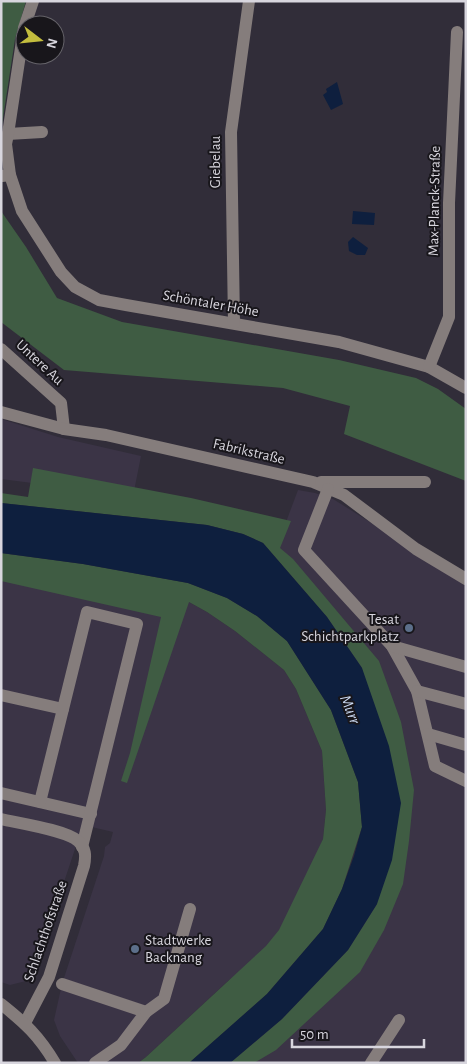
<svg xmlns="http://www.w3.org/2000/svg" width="467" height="1064" font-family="'Alegreya Sans',sans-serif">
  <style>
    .built { fill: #3b3446 }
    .green { fill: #3f5c43 }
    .water { fill: #0e1f3e }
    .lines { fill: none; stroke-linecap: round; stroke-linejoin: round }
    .minor { stroke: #857d7c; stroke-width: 12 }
    .service-dot { fill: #5c6f8a; stroke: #18161b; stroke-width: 2 }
    .labels { text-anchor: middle; stroke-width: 4; stroke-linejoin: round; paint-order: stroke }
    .street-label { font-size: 15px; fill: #d8d6de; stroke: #18161b }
    .poi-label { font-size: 15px; fill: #d8d6de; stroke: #18161b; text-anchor: end }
    .water-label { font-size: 16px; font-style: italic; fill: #cddbf4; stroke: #18161b }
  </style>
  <rect width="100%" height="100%" fill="#312d39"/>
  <g class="built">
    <path d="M1 419 58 437 141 456 133 496 1 479Z"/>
    <path d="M298 490 315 493 333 499 466 582V1063H230L392 860 327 617 274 554Z"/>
    <path d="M1 574 189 602 207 612 235 631 284 670 296 689 322 751 326 810 323 839 271 972 249 964 228 981 146 1057 138 1063H78L60 1036 54 1020 62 984 104 856 105 847 110 843 113 832 83 825 35 969 26 981 10 985 1 982Z"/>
  </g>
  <g class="green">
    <path d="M1 1H26L15 39 1 131Z"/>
    <path d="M1 211 26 247 57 298 122 322 339 360 416 378 438 389 466 409V481L344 434 350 406 283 388 64 370 1 322Z"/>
    <path d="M33 468 191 498 291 521 280 548 293 559 379 661 401 722 414 790 409 841 403 884 384 930 360 972 276 1050 254 1063H230L282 1019 348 950 377 904 362 668 327 617 263 543 243 534 207 525 1 503V493L28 497Z"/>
    <path d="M1 553 83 564 188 583 227 598 257 616 287 641 331 710 358 782 362 827 342 889 323 929 267 994 189 1063H138L146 1057 266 946 279 930 323 839 326 810 322 751 296 689 284 670 235 631 207 612 189 602 127 783 121 781 130 753 161 617 1 581Z"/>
  </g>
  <g class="water">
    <path d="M337 82 343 104 331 110 323 95 327 92 326 89Z"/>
    <path d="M353 211 375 213 374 225 352 224Z"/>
    <path d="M353 237 368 248 365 255H357L349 251 348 242Z"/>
    <path d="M1 503 207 525 243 534 263 543 327 617 362 668 389 746 401 803 392 860 377 904 348 950 282 1019 230 1063H189L267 994 323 929 342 889 354 856 362 827 358 782 331 710 287 641 257 616 227 598 188 583 83 564 1 553Z"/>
  </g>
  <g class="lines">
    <g class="minor">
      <path d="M8 134 42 132"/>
      <path d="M10 175 22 211 61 272 75 287 99 300 126 305 339 342 429 367 466 388"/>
      <path d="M2 176 10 175 6 144 8 134 24 28 33 1"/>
      <path d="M234 323 231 132 249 1"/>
      <path d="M1 349 61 403 64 429"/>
      <path d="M429 367 449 317V203L457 32"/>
      <path d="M1 412 64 429 106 435 313 482 344 495 416 549 466 579"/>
      <path d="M321 482H425"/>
      <path d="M328 489 304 550 392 646 417 691 435 766 466 781"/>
      <path d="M392 646 466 667"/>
      <path d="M417 691 466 704"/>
      <path d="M1 695 63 709"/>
      <path d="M428 734 466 745"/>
      <path d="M1 793 91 814"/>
      <path d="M40 802 87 612 137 624 82 847"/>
      <path d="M1 819C18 823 66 830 78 841 86 848 86 856 84 866L49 977 25 1023"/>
      <path d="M62 984 146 1012 121 1045 95 1063"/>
      <path d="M1 1004C25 1023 39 1036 55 1063"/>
      <path d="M146 1012 164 999 190 909"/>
      <path d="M371 1063 399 1020"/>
    </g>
  </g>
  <g class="service-dot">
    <circle cx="409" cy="628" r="5"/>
    <circle cx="135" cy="949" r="5"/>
  </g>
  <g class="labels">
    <g class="street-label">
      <text transform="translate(215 162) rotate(-90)" y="5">Giebelau</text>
      <text transform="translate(434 201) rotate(-89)" y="5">Max-Planck-Straße</text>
      <text transform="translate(211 303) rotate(10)" y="5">Schöntaler Höhe</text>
      <text transform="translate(40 362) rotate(43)" y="5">Untere Au</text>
      <text transform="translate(249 451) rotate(13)" y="5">Fabrikstraße</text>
      <text transform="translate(45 931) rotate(-71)" y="5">Schlachthofstraße</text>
    </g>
    <g class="poi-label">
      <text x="399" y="624">Tesat<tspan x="399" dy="17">Schichtparkplatz</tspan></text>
      <text x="145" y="945" text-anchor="start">Stadtwerke<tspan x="145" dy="17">Backnang</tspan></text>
    </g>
    <g class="water-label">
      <text transform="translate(351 709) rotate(67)" y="6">Murr</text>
    </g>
  </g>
  <rect width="467" height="1064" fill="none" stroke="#d8d6de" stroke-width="5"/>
  <g transform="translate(40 40) rotate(106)"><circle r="24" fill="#18161b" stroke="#656369"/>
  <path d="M0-4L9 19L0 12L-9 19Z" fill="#c3bd3e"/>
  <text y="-8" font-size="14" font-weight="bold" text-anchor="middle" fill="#d8d6de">N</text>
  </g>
  <path d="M292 1039v8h132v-8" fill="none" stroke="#d8d6de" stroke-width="2.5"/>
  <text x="300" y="1039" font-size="15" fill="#d8d6de" stroke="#18161b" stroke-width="4" paint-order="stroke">50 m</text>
</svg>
